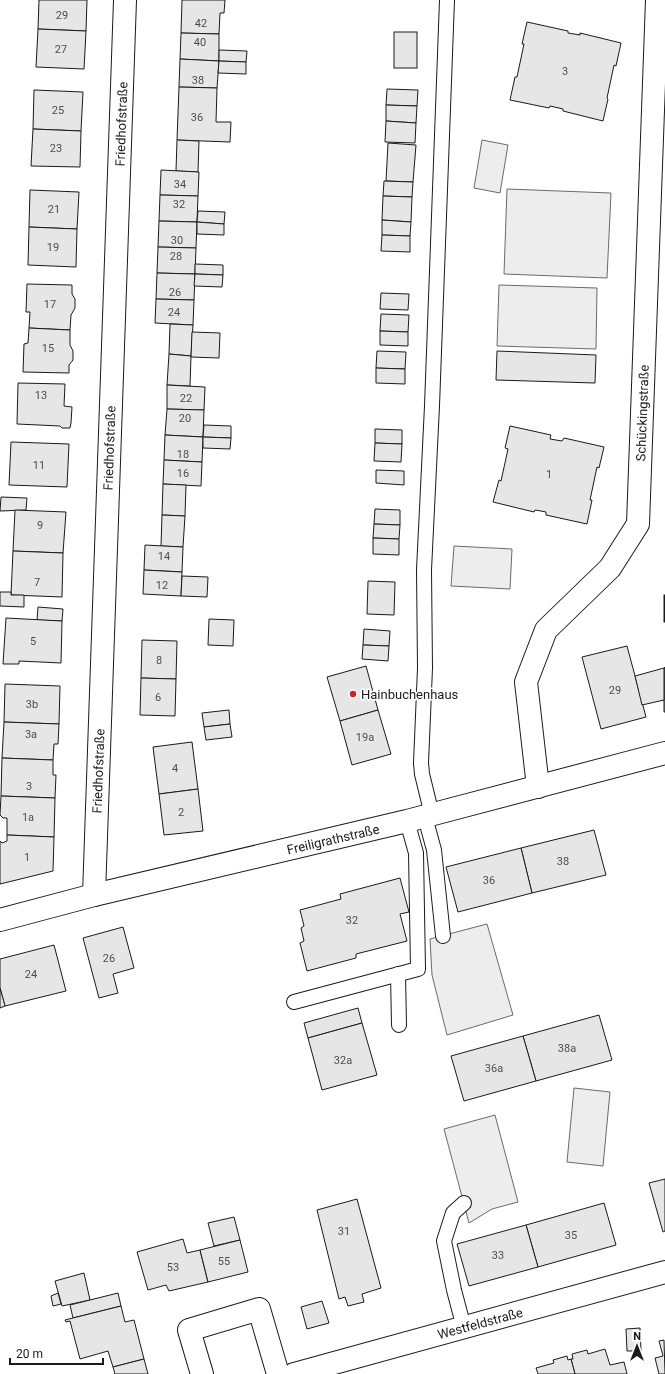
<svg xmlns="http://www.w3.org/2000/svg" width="665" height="1374" font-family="Roboto,sans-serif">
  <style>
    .built { fill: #ededed; stroke: #6a6a6a }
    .building { fill: #e6e6e6; stroke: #1a1a1a }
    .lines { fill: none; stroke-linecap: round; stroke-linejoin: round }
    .lane-casing { stroke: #1a1a1a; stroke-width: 16 }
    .street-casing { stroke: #1a1a1a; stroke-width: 24 }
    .lane { stroke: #fff; stroke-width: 14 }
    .street { stroke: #fff; stroke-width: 22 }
    .poi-dot { fill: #c62828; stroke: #fff; stroke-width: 1.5 }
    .labels { text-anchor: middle; stroke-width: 3; stroke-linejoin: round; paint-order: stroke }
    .number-label { font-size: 11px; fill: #4d4d4d }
    .street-label { font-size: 13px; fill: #1a1a1a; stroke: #fff }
    .poi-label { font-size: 13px; fill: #1a1a1a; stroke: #fff; text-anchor: start }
  </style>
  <rect width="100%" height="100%" fill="#fff"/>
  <g class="built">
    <path d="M482 140 508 145 500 193 474 188Z"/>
    <path d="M507 189 611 193 607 278 504 274Z"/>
    <path d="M499 285 597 288 596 349 497 346Z"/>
    <path d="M454 546 512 549 510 589 451 586Z"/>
    <path d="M487 924 513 1015 447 1035 432 975 430 939Z"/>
    <path d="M574 1088 610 1092 603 1166 567 1162Z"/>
    <path d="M495 1115 518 1202 492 1209 469 1223 444 1129Z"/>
  </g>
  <g class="building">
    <path d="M39 0H87L86 31 38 29Z"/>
    <path d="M182 0H225L224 13H220L219 34 181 33Z"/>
    <path d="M527 22 568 31V33L580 35V33L621 43 616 66 614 65 607 98 608 99 603 121 563 111V109L550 106 549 108 510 100 515 77H517L524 44H522Z"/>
    <path d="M38 29 86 31 84 69 36 67Z"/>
    <rect x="394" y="32" width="23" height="36"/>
    <path d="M181 33 219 34V61L180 59Z"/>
    <path d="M219 50 247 51 246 62 219 61Z"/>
    <path d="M180 59 219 61 217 88 179 87Z"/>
    <path d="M219 61 246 62V74L218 73Z"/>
    <path d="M179 87 217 88 216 122H231L230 142 177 140Z"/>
    <path d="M387 89 418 90 417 106 386 105Z"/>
    <path d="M34 90 83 92 81 131 33 129Z"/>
    <path d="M386 105 417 106 416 123 386 121Z"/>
    <path d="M386 121 416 123 415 143 385 142Z"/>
    <path d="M33 129 81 131 80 167 31 166Z"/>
    <path d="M177 140 199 141 198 172 176 171Z"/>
    <path d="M388 143 416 145 413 182 386 181Z"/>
    <path d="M161 170 199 172 198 196 160 195Z"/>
    <path d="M384 181 413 182 412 197 383 196Z"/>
    <path d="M30 190 79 192 77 229 29 227Z"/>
    <path d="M160 195 198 196 197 222 159 221Z"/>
    <path d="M383 196 412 197 411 222 382 220Z"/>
    <path d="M198 211 225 212 224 224 197 222Z"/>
    <path d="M382 220 411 222 410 236 382 235Z"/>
    <path d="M159 221 197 222 196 248 158 247Z"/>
    <path d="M197 222 224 224V235L197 234Z"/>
    <path d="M29 227 77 229 76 267 28 265Z"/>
    <path d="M382 235 410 236V252L381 251Z"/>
    <path d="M158 247 196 248 195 274 157 273Z"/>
    <path d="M195 264 223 265V275L195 274Z"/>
    <path d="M157 273 195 274 194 300 156 299Z"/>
    <path d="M195 274 223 275 222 287 194 286Z"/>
    <path d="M27 284 72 285V294L75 299V308L71 315 70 330 29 328 30 312H26Z"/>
    <path d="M381 293 409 294 408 310 380 309Z"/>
    <path d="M156 299 194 300 193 325 155 323Z"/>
    <path d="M381 314 409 315 408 332 380 331Z"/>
    <path d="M170 324 193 325 191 356 169 354Z"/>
    <path d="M29 328 70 330V345L73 351V360L69 365V373L23 372 24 344 28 343Z"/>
    <path d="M380 331 408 332V346L380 345Z"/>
    <path d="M192 332 220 333 219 358 191 357Z"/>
    <path d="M377 351 406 352 405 369 376 368Z"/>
    <path d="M497 351 596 355 595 383 496 380Z"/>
    <path d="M169 354 191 356 190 386 167 385Z"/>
    <path d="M376 368 405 369V384L376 383Z"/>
    <path d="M18 383 65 384 64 406 72 407 71 423 70 428H62L60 426 17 424Z"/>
    <path d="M167 385 205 387 204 410 167 409Z"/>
    <path d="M167 409 204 410 203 437 165 435Z"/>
    <path d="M204 425 231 426V438L203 437Z"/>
    <path d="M510 426 551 435 550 439 562 441 564 438 604 447 599 468 597 467 590 500H592L587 524 546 515V512L541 511 535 510 534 512 493 502 499 480 501 481 508 449 505 448Z"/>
    <path d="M375 429 402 430V444L375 443Z"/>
    <path d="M165 435 203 437 202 462 164 460Z"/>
    <path d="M203 437 231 438 230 449 203 448Z"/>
    <path d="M11 442 69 444 67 487 9 485Z"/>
    <path d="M375 443 402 444 401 462 374 461Z"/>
    <path d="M164 460 202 462 201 486 163 484Z"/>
    <path d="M376 470 404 471V485L376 483Z"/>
    <path d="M163 484 186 485 185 516 162 515Z"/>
    <path d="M1 497 27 498 26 510 0 511Z"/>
    <path d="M375 509 400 510V525L374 524Z"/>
    <path d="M15 510 66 512 63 553 13 551Z"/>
    <path d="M162 515 185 516 183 547 161 546Z"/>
    <path d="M374 524 400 525 399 539 373 538Z"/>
    <path d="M373 538 399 539V555L373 554Z"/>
    <path d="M145 545 183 547 182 572 144 570Z"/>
    <path d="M13 551 63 553 62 597 11 595Z"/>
    <path d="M144 570 182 572 181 596 143 594Z"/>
    <path d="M182 576 208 577 207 597 181 596Z"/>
    <path d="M368 581 395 582 394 615 367 614Z"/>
    <path d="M0 592H11V595H24V607L0 606Z"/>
    <rect x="664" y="595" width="1" height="27"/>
    <path d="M38 607 63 609 62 621 37 620Z"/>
    <path d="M6 618 62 621 61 663 19 661V664H3Z"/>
    <path d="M209 619 234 620 233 646 208 645Z"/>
    <path d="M364 629 390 631 389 646 363 645Z"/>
    <path d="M142 640 177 641 176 679 141 678Z"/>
    <path d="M363 645 389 646 388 661 362 659Z"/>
    <path d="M627 646 646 717 601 729 582 657Z"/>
    <path d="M366 666 378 710 340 721 327 677Z"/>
    <path d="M665 667V712H664V668Z"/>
    <path d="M664 668V700L642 705 635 676Z"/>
    <path d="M141 678 176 679 175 716 140 715Z"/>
    <path d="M5 684 60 686 59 724 4 722Z"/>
    <path d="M229 710 230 724 204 727 202 713Z"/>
    <path d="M378 710 391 754 352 765 340 721Z"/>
    <path d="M4 722 59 724 58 744H54L53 760 2 758Z"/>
    <path d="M230 724 232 737 206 740 204 727Z"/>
    <path d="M192 742 198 789 159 794 153 747Z"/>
    <path d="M2 758 53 760V775H56L55 798 1 796Z"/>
    <path d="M198 789 203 831 164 835 159 794Z"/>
    <path d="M1 796 55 798 54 837 7 835V818H3L0 815Z"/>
    <path d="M594 830 606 875 532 893 521 848Z"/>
    <path d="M7 835 54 837 53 871 0 884V841L2 843 7 841Z"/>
    <path d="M521 848 532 893 458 912 446 867Z"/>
    <path d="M400 878 409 912 400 914 407 941 356 954V958L307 971 300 943 304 941 301 928 304 926 300 910 341 899 340 894Z"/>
    <path d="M123 927 134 968 113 974 118 993 99 998 83 938Z"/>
    <path d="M54 945 66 991 5 1006 0 988V959Z"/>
    <path d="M0 988 5 1006 0 1008Z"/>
    <path d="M358 1008 362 1023 308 1038 304 1023Z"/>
    <path d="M599 1015 612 1060 536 1081 523 1036Z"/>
    <path d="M362 1023 377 1075 322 1090 308 1038Z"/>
    <path d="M523 1036 536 1081 464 1101 451 1056Z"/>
    <path d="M665 1179V1231L663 1232 649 1183Z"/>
    <path d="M357 1199 381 1288 362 1294 364 1302 348 1306 345 1297 339 1299 317 1210Z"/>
    <path d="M604 1203 616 1245 538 1267 526 1225Z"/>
    <path d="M234 1217 240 1240 214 1246 208 1223Z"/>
    <path d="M526 1225 538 1267 469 1286 457 1244Z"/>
    <path d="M183 1239 187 1253 200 1250 208 1282 169 1291 166 1285 148 1290 137 1252Z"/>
    <path d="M240 1240 248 1272 208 1282 200 1250Z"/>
    <path d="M84 1273 90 1300 62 1306 55 1281Z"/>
    <path d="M58 1293 61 1304 53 1306 51 1296Z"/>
    <path d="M118 1293 121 1306 73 1318 70 1305Z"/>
    <path d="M322 1301 329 1323 307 1329 301 1307Z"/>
    <path d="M121 1306 125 1322 134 1320 144 1359 113 1367 108 1351 80 1359 70 1321 66 1322 65 1320Z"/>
    <path d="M640 1328 641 1351H627L626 1329Z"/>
    <path d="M664 1340 665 1374H659L655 1358 663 1356 659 1341Z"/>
    <path d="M605 1349 610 1365 624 1362 627 1374H575L571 1359H573L572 1354 587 1350 588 1354Z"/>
    <path d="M567 1356 568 1360 571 1359 575 1374H538L536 1368 554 1363 553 1360Z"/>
    <path d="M144 1359 148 1374H115L113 1367Z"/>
  </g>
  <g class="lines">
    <g class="lane-casing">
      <g id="lane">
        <path d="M432 815 422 774 421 763 425 668 424 570 432 406 447 0"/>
        <path d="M425 817 434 850 443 936"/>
        <path d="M398 974 399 1025"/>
        <path d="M294 1002 418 969 416 853 407 821"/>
        <path d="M464 1328 454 1290 444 1241 453 1213 464 1203"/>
      </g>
    </g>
    <g class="street-casing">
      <g id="street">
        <path d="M538 787 526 682 546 630 610 568 638 524 657 0"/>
        <path d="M94 895 125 0"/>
        <path d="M0 920 94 895 407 821 665 753"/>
        <path d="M202 1374 189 1330 259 1309 278 1374"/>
        <path d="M294 1374 665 1272"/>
      </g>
    </g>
    <use href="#lane" class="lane"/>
    <use href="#street" class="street"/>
  </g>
  <circle class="poi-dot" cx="353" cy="694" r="4"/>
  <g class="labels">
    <g class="number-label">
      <text x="62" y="19">29</text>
      <text x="201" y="27">42</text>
      <text x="200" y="46">40</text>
      <text x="61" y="53">27</text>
      <text x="565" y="75">3</text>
      <text x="198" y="84">38</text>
      <text x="58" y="114">25</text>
      <text x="197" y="121">36</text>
      <text x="56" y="152">23</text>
      <text x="180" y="188">34</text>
      <text x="179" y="208">32</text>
      <text x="54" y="213">21</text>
      <text x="177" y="244">30</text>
      <text x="53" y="251">19</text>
      <text x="176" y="260">28</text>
      <text x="175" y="296">26</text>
      <text x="50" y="308">17</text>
      <text x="174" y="316">24</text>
      <text x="48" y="352">15</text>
      <text x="41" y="399">13</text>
      <text x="186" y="402">22</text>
      <text x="185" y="422">20</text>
      <text x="183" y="458">18</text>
      <text x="39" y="469">11</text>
      <text x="183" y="477">16</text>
      <text x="549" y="478">1</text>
      <text x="40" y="529">9</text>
      <text x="164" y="560">14</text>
      <text x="37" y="586">7</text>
      <text x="162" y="589">12</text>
      <text x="33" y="645">5</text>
      <text x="159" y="664">8</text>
      <text x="615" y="694">29</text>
      <text x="158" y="701">6</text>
      <text x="32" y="708">3b</text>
      <text x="31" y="738">3a</text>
      <text x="365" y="741">19a</text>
      <text x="175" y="772">4</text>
      <text x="29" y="790">3</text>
      <text x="181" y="816">2</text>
      <text x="28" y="821">1a</text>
      <text x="27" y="861">1</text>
      <text x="563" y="865">38</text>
      <text x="489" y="884">36</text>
      <text x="352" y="924">32</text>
      <text x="109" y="962">26</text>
      <text x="31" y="978">24</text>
      <text x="567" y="1052">38a</text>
      <text x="343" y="1064">32a</text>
      <text x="494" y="1072">36a</text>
      <text x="344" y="1235">31</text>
      <text x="571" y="1239">35</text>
      <text x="498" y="1259">33</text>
      <text x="224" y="1265">55</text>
      <text x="173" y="1271">53</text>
    </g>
    <g class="street-label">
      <text transform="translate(121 124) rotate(-88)" y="5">Friedhofstraße</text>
      <text transform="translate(642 413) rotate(-88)" y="5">Schückingstraße</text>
      <text transform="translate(109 448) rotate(-88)" y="5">Friedhofstraße</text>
      <text transform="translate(98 771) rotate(-88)" y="5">Friedhofstraße</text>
      <text transform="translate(333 839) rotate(-13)" y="5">Freiligrathstraße</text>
      <text transform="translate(480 1323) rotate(-15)" y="5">Westfeldstraße</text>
    </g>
    <g class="poi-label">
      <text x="361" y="699">Hainbuchenhaus</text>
    </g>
  </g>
  <g transform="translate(637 1346)" stroke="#ffffff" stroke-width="3" paint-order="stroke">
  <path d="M0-3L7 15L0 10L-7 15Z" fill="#1a1a1a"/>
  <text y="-6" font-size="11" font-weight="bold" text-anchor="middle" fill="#1a1a1a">N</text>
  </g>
  <path d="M10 1358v6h93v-6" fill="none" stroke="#1a1a1a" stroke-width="2"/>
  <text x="16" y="1358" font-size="12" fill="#1a1a1a" stroke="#ffffff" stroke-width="3" paint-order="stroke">20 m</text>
</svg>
